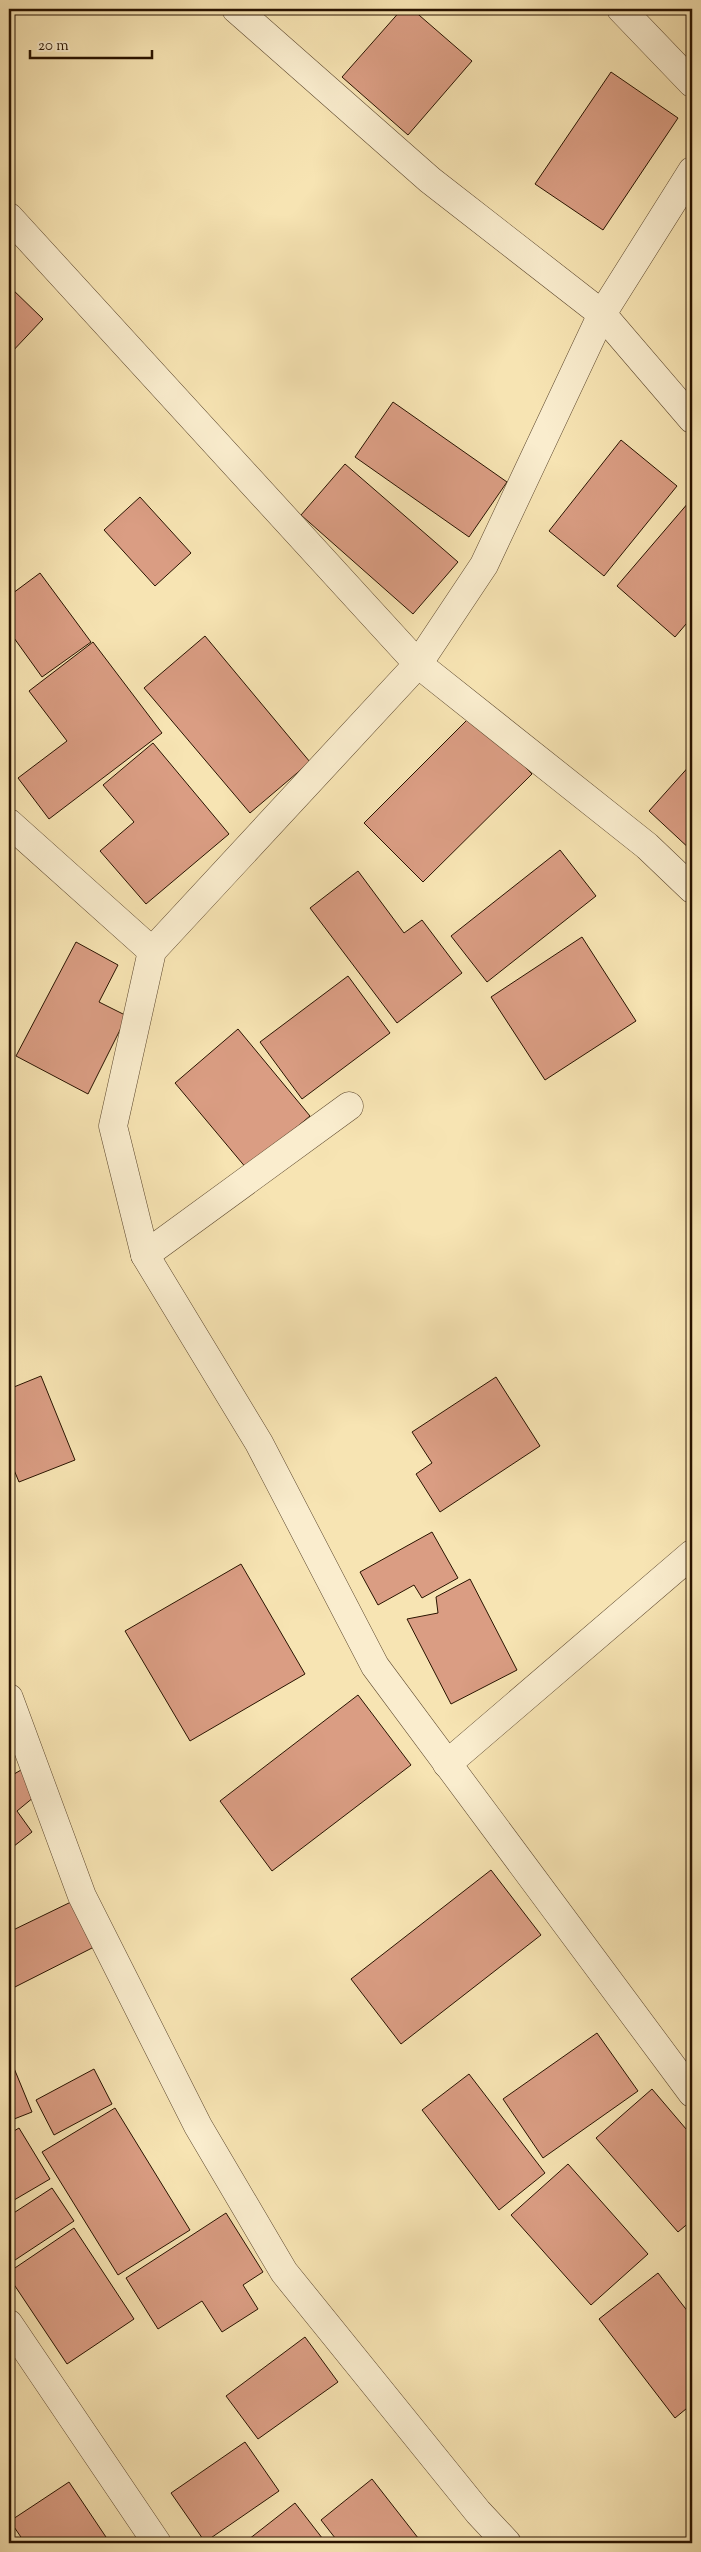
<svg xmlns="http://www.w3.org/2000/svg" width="701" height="2552" font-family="'Sorts Mill Goudy',serif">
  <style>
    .building { fill: #da9d83; stroke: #291300 }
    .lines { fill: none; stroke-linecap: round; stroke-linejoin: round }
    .minor-casing { stroke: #5c472d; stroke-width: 29 }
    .minor { stroke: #faedce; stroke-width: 28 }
  </style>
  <rect width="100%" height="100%" fill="#f7e4b3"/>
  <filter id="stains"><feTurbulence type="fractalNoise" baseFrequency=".004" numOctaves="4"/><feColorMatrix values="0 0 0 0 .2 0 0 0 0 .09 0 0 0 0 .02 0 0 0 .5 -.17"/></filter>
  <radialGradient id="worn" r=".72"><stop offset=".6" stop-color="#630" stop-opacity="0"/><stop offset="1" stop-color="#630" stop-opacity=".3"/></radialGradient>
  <g class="building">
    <path d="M402 9H412L472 61 408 135 342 77Z"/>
    <path d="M611 72 678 118 603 230 535 184Z"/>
    <path d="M9 286 43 319 9 355Z"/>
    <path d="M393 402 507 482 469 537 355 457Z"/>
    <path d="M621 440 677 486 604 576 549 531Z"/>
    <path d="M345 464 458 562 413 614 301 515Z"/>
    <path d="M140 497 191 553 155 586 104 530Z"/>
    <path d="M689 502 692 505V617L675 637 617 586Z"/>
    <path d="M40 573 91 642 42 677 9 631V596Z"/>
    <path d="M205 636 310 762 250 813 144 688Z"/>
    <path d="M93 642 162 733 49 819 18 778 67 741 29 691Z"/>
    <path d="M473 714 532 774 423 882 364 823Z"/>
    <path d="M153 743 229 834 146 904 100 851 134 822 103 785Z"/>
    <path d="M692 763V851L649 811Z"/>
    <path d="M560 850 596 896 487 982 451 936Z"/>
    <path d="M358 871 404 933 422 920 462 973 397 1023 310 908Z"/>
    <path d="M582 937 636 1021 545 1080 491 997Z"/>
    <path d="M76 942 118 965 99 1002 127 1016 88 1094 16 1056Z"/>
    <path d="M348 976 390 1033 302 1099 260 1042Z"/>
    <path d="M238 1029 310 1116 247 1169 175 1083Z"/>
    <path d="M41 1376 75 1460 19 1482 9 1458V1389Z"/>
    <path d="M496 1377 540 1446 440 1512 416 1474 432 1463 412 1432Z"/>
    <path d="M432 1532 458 1578 422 1598 414 1585 378 1605 360 1572Z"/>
    <path d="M241 1564 305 1674 190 1741 125 1631Z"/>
    <path d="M470 1579 517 1670 451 1704 407 1619 438 1613 436 1597Z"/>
    <path d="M358 1695 411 1765 272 1871 220 1801Z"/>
    <path d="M21 1770 34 1797 17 1811 32 1832 9 1850V1777Z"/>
    <path d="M491 1870 541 1935 401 2044 351 1979Z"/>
    <path d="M73 1901 96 1946 9 1990V1932Z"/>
    <path d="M597 2033 638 2091 543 2158 503 2099Z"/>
    <path d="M9 2056 32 2112 9 2121Z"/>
    <path d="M94 2069 112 2104 54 2135 36 2100Z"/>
    <path d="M469 2074 545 2173 499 2210 422 2110Z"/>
    <path d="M652 2089 692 2136V2220L678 2232 596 2138Z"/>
    <path d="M115 2108 190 2230 118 2275 42 2152Z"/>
    <path d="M19 2128 50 2179 9 2203V2134Z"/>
    <path d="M568 2164 648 2254 591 2305 511 2215Z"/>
    <path d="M52 2188 74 2221 9 2264V2216Z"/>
    <path d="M226 2213 263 2272 243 2285 258 2309 222 2332 202 2301 158 2329 126 2278Z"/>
    <path d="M74 2228 134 2319 67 2364 9 2277V2272Z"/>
    <path d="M658 2273 692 2317V2404L675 2418 599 2319Z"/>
    <path d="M305 2337 338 2382 258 2439 226 2396Z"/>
    <path d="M245 2442 279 2491 205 2542 171 2493Z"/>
    <path d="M372 2479 422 2543H339L321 2520Z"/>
    <path d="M69 2482 110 2543H25L10 2521Z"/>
    <path d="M295 2503 326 2543H244Z"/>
  </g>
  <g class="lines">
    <g class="minor-casing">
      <g id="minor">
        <path d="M236 9 430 180 602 314 692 419"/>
        <path d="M621 9 692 83"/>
        <path d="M692 171 602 314 484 565 418 664 152 951 113 1126 145 1255 259 1443 375 1666 692 2093"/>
        <path d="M9 217 418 664 647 846 692 889"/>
        <path d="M9 823 152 951"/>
        <path d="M145 1255 349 1106"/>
        <path d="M9 1698 82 1896 198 2126 284 2272 478 2512 507 2543"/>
        <path d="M447 1764 692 1554"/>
        <path d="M9 2324 157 2543"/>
      </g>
    </g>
    <use href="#minor" class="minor"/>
  </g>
  <rect width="701" height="2552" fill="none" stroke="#f7e4b3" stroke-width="30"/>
  <rect x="10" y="10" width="681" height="2532" fill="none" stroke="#291300" stroke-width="2.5"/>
  <rect x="15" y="15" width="671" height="2522" fill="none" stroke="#291300"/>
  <path d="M30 50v8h122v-8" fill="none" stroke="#291300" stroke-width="2.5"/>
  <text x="38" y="50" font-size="15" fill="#291300" stroke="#faedce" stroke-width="4" paint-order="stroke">20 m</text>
  <rect width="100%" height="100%" filter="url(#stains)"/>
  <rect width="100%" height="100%" fill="url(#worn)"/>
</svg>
